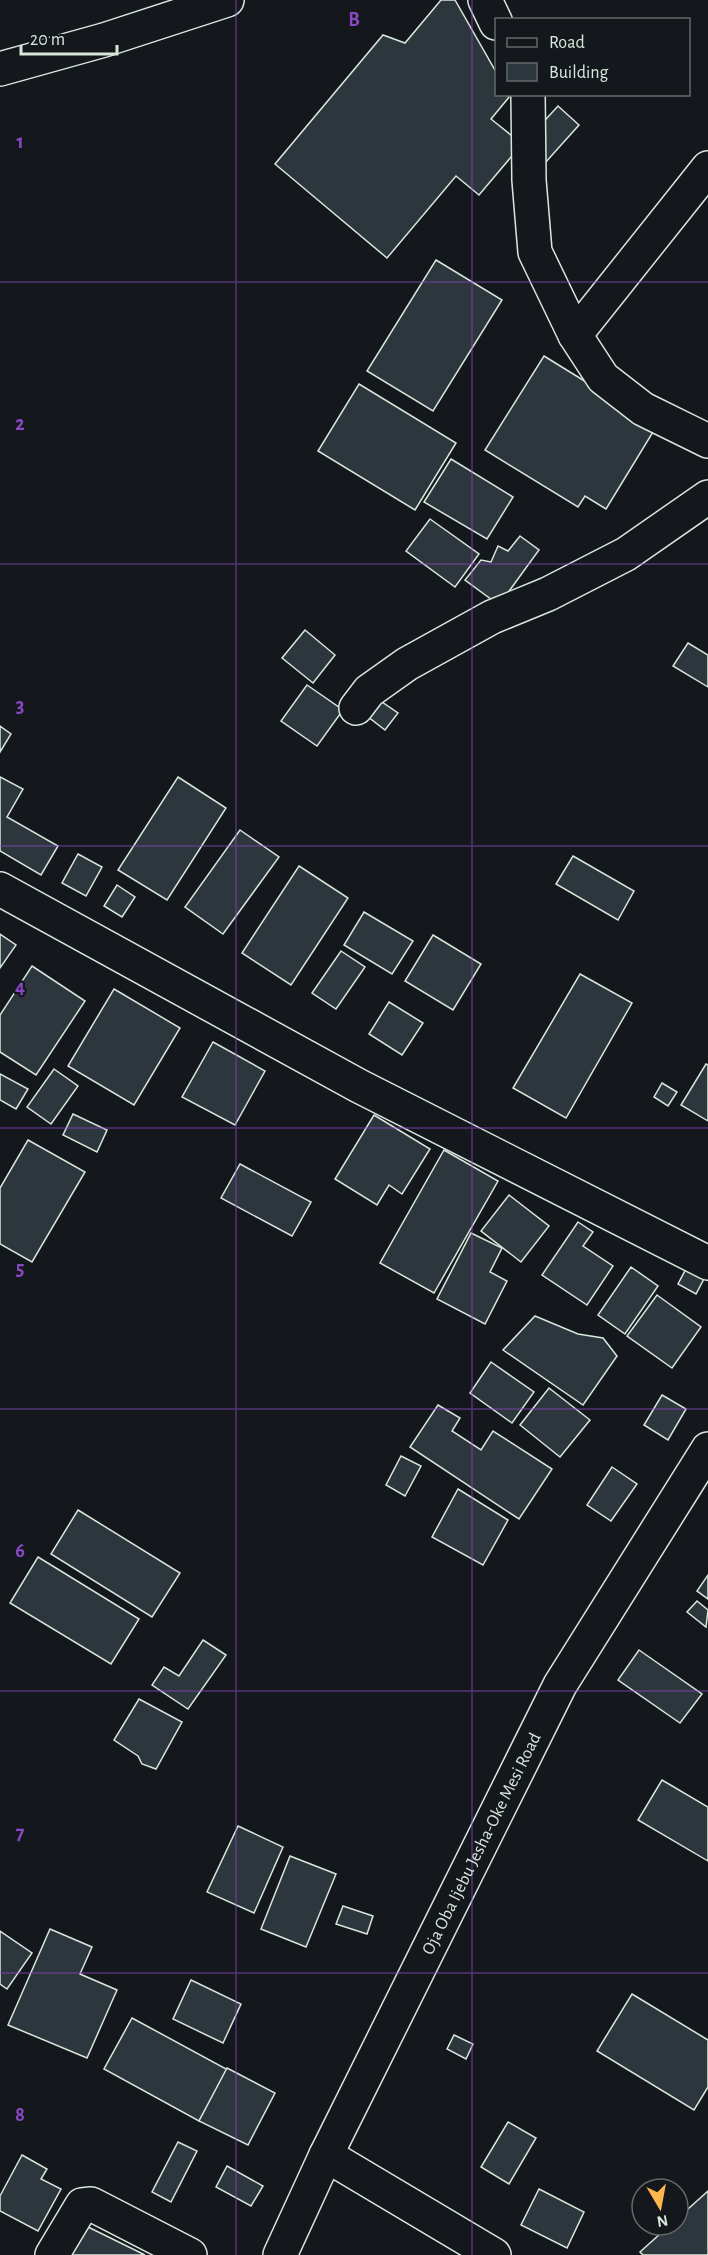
<svg xmlns="http://www.w3.org/2000/svg" width="708" height="2255" font-family="'Alegreya Sans',sans-serif">
  <style>
    .building { fill: #2c363c; stroke: #d8e6dc; stroke-width: 1.5 }
    .lines { fill: none; stroke-linecap: round; stroke-linejoin: round }
    .minor-casing { stroke: #d8e6dc; stroke-width: 36 }
    .major-casing { stroke: #d8e6dc; stroke-width: 36 }
    .minor { stroke: #14181c; stroke-width: 33 }
    .major { stroke: #14181c; stroke-width: 33 }
    .grid { fill: none; stroke: #8948c3; stroke-width: 1.5; stroke-opacity: 0.55 }
    .labels { text-anchor: middle; stroke-width: 4.5; stroke-linejoin: round; paint-order: stroke }
    .street-label { font-size: 18px; fill: #d8e6dc; stroke: #14181c }
    .grid-label { font-size: 20px; text-anchor: middle; font-weight: bold; fill: #8948c3; stroke: #14181c; stroke-width: 4.5; stroke-linejoin: round; paint-order: stroke }
  </style>
  <rect width="100%" height="100%" fill="#14181c"/>
  <g class="building">
    <path d="M441 0H455L496 72V94L510 96 491 119 522 144 479 195 456 176 387 258 275 164 383 35 405 43Z"/>
    <path d="M558 106 579 125 545 163 537 129Z"/>
    <path d="M436 260 502 300 433 411 367 371Z"/>
    <path d="M544 356 638 414V423L653 432 606 509 585 496 578 507 485 450Z"/>
    <path d="M359 384 456 443 415 510 318 451Z"/>
    <path d="M451 459 513 497 487 539 424 502Z"/>
    <path d="M430 519 479 554 455 587 406 551Z"/>
    <path d="M520 536 539 550 499 605 465 580 481 560 491 562 498 546 508 551Z"/>
    <path d="M305 630 335 655 313 683 282 658Z"/>
    <path d="M688 643 708 655V687L673 666Z"/>
    <path d="M307 685 343 710 317 746 281 721Z"/>
    <path d="M379 700 398 713 385 730 367 716Z"/>
    <path d="M0 726 11 734 0 752Z"/>
    <path d="M0 777 23 789 7 817 58 846 41 875 0 851Z"/>
    <path d="M178 777 226 808 167 900 118 870Z"/>
    <path d="M240 830 279 857 223 934 185 907Z"/>
    <path d="M78 854 102 867 86 896 62 883Z"/>
    <path d="M573 856 634 891 618 920 556 884Z"/>
    <path d="M299 866 348 898 291 985 242 953Z"/>
    <path d="M117 885 135 897 122 917 104 906Z"/>
    <path d="M364 912 413 941 392 974 344 945Z"/>
    <path d="M0 934 16 945 0 968Z"/>
    <path d="M433 935 481 964 453 1010 405 981Z"/>
    <path d="M341 951 365 967 336 1009 312 993Z"/>
    <path d="M32 966 85 1001 36 1075 0 1052V1015Z"/>
    <path d="M580 974 632 1003 566 1118 513 1088Z"/>
    <path d="M114 989 180 1028 134 1105 68 1066Z"/>
    <path d="M389 1002 423 1023 402 1055 369 1034Z"/>
    <path d="M213 1042 265 1071 235 1125 182 1097Z"/>
    <path d="M706 1064 708 1065V1121L681 1105Z"/>
    <path d="M54 1069 78 1086 51 1124 27 1107Z"/>
    <path d="M0 1074 28 1089 16 1109 0 1100Z"/>
    <path d="M662 1083 677 1092 668 1106 654 1097Z"/>
    <path d="M73 1114 107 1130 97 1152 63 1135Z"/>
    <path d="M374 1115 430 1149 402 1194 389 1185 377 1205 335 1179Z"/>
    <path d="M28 1140 85 1172 32 1262 0 1244V1188Z"/>
    <path d="M444 1150 498 1181 434 1293 380 1263Z"/>
    <path d="M240 1164 311 1202 292 1236 221 1198Z"/>
    <path d="M509 1195 549 1226 521 1262 481 1231Z"/>
    <path d="M578 1222 593 1232 583 1246 613 1266 587 1305 542 1275Z"/>
    <path d="M471 1233 502 1248 490 1272 507 1281 485 1324 437 1299Z"/>
    <path d="M688 1265 706 1275 696 1294 678 1284Z"/>
    <path d="M631 1267 658 1286 625 1334 598 1315Z"/>
    <path d="M657 1295 701 1327 672 1368 627 1336Z"/>
    <path d="M535 1316 578 1334 603 1338 617 1356 583 1405 503 1350Z"/>
    <path d="M491 1362 534 1392 512 1423 470 1393Z"/>
    <path d="M549 1388 590 1420 560 1457 520 1425Z"/>
    <path d="M662 1395 686 1409 668 1440 644 1425Z"/>
    <path d="M438 1405 460 1418 452 1431 481 1450 493 1431 552 1469 519 1519 410 1447Z"/>
    <path d="M401 1456 421 1466 405 1496 386 1485Z"/>
    <path d="M612 1467 637 1484 611 1521 587 1505Z"/>
    <path d="M458 1489 508 1520 483 1565 432 1537Z"/>
    <path d="M78 1510 180 1573 152 1617 51 1554Z"/>
    <path d="M38 1557 139 1619 111 1664 10 1603Z"/>
    <path d="M708 1575V1599L697 1591Z"/>
    <path d="M697 1601 708 1610 706 1627 687 1612Z"/>
    <path d="M203 1640 226 1655 188 1709 152 1685 164 1667 179 1676Z"/>
    <path d="M639 1650 702 1694 680 1723 618 1680Z"/>
    <path d="M139 1699 182 1722 156 1769 142 1764 138 1756 114 1740Z"/>
    <path d="M662 1780 708 1807V1861L638 1820Z"/>
    <path d="M238 1826 283 1847 254 1913 207 1892Z"/>
    <path d="M290 1856 336 1874 306 1947 261 1929Z"/>
    <path d="M343 1906 373 1916 367 1934 336 1924Z"/>
    <path d="M50 1929 92 1947 80 1974 117 1990 87 2058 8 2025Z"/>
    <path d="M0 1931 32 1953 7 1989 0 1984Z"/>
    <path d="M191 1980 241 2004 223 2043 173 2019Z"/>
    <path d="M632 1994 708 2040V2087L694 2110 597 2051Z"/>
    <path d="M132 2018 228 2070 199 2121 104 2069Z"/>
    <path d="M454 2035 473 2044 466 2059 447 2049Z"/>
    <path d="M227 2068 275 2093 248 2145 199 2121Z"/>
    <path d="M508 2122 536 2138 509 2184 481 2167Z"/>
    <path d="M178 2142 197 2151 171 2202 152 2192Z"/>
    <path d="M22 2155 47 2169 41 2179 61 2189 38 2231 0 2211V2196Z"/>
    <path d="M227 2166 263 2186 251 2206 216 2187Z"/>
    <path d="M539 2189 584 2212 567 2248 521 2225Z"/>
    <path d="M708 2191V2255H643L640 2252 670 2225H678V2218Z"/>
    <path d="M84 2225 145 2255H69Z"/>
  </g>
  <g class="lines">
    <g class="minor-casing">
      <g id="minor">
        <path d="M485 0 496 23"/>
        <path d="M0 69 104 40 227 0"/>
        <path d="M528 94 529 180 535 252 575 335 603 378 643 409 708 441"/>
        <path d="M575 335 708 168"/>
        <path d="M356 708 369 691 407 664 492 617 548 594 626 554 708 497"/>
        <path d="M0 889 359 1086 708 1263"/>
        <path d="M326 2155 494 2255"/>
        <path d="M52 2255 82 2205 91 2204 190 2255"/>
      </g>
    </g>
    <g class="major-casing">
      <g id="major">
        <path id="s1" d="M280 2255 326 2155 560 1685 708 1449"/>
      </g>
    </g>
    <use href="#minor" class="minor"/>
    <use href="#major" class="major"/>
  </g>
  <path class="grid" d="M236 0V2255M472 0V2255M0 282H708M0 564H708M0 846H708M0 1128H708M0 1409H708M0 1691H708M0 1973H708"/>
  <g class="labels">
    <g class="street-label">
      <text dy="6" stroke="none"><textPath href="#s1" startOffset="458">Oja Oba Ijebu Jesha-Oke Mesi Road</textPath></text>
    </g>
  </g>
  <g class="grid-label">
    <text x="354" y="26">B</text>
    <text x="20" y="148">1</text>
    <text x="20" y="430">2</text>
    <text x="20" y="712">3</text>
    <text x="20" y="993">4</text>
    <text x="20" y="1275">5</text>
    <text x="20" y="1557">6</text>
    <text x="20" y="1839">7</text>
    <text x="20" y="2121">8</text>
  </g>
  <rect x="495" y="18" width="195" height="78" fill="#14181c" stroke="#626a69" stroke-width="1.5"/>
  <rect x="507" y="38" width="30" height="9" fill="#14181c" stroke="#626a69" stroke-width="1.5"/>
  <text x="549" y="48" font-size="18" fill="#d8e6dc">Road</text>
  <rect x="507" y="63" width="30" height="18" fill="#2c363c" stroke="#626a69" stroke-width="1.5"/>
  <text x="549" y="78" font-size="18" fill="#d8e6dc">Building</text>
  <g transform="translate(660 2207) rotate(170)"><circle r="28" fill="#14181c" stroke="#626a69" stroke-width="1.5"/>
  <path d="M0-4.5L10 22L0 15L-10 22Z" fill="#ffb74d"/>
  <text y="-9" font-size="16" font-weight="bold" text-anchor="middle" fill="#d8e6dc">N</text>
  </g>
  <path d="M21 45v9h96v-9" fill="none" stroke="#d8e6dc" stroke-width="3"/>
  <text x="30" y="45" font-size="18" fill="#d8e6dc" stroke="#14181c" stroke-width="4.5" paint-order="stroke">20 m</text>
</svg>
